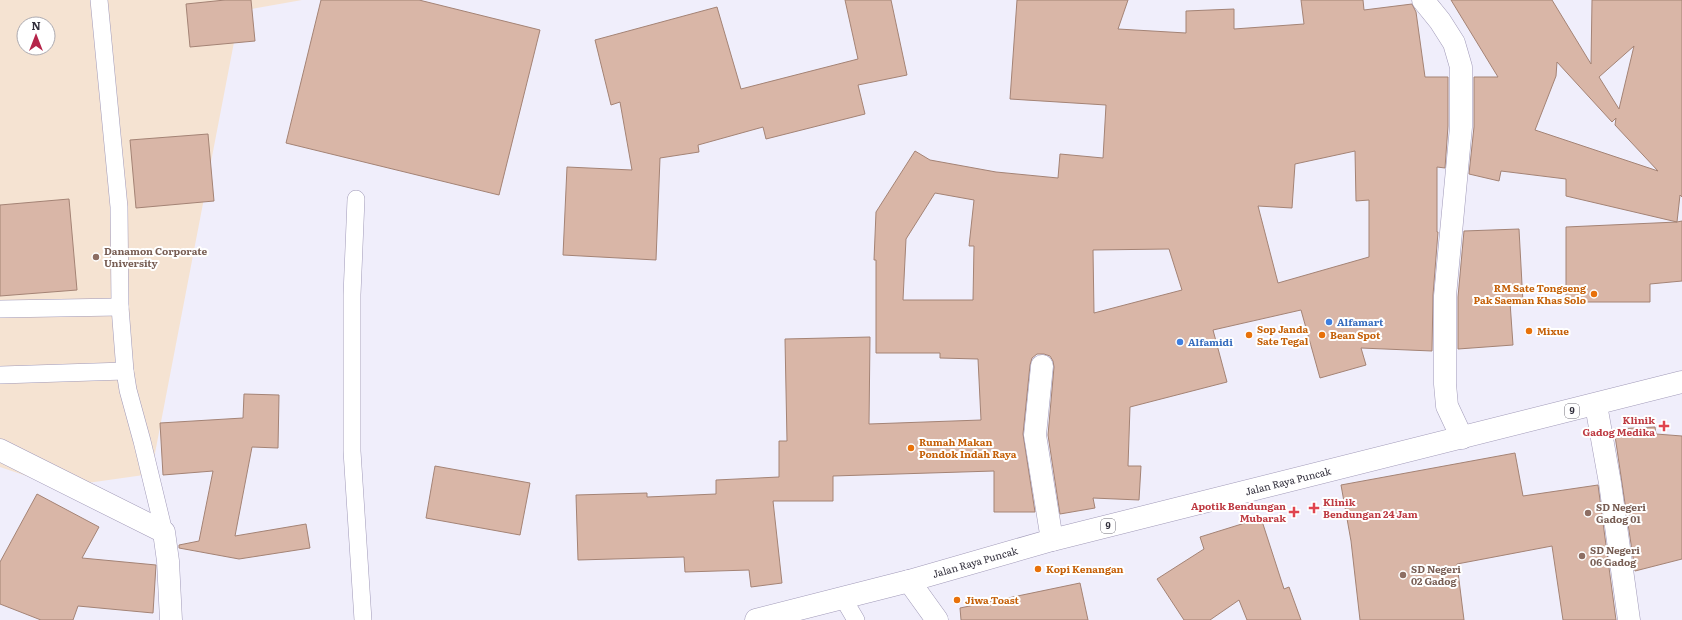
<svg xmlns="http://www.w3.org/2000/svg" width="1682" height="620" font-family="Literata,serif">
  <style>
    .education { fill: #f5e3d2; fill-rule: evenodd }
    .building { fill: #d9b6a7; stroke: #a48375; fill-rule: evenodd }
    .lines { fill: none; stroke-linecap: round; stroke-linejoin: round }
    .service-casing { stroke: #a099b8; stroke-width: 18 }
    .minor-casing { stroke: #a099b8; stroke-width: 23 }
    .tertiary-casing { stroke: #a099b8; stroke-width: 23 }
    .trunk-casing { stroke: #a099b8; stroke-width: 23 }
    .service { stroke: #fff; stroke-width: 17 }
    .minor { stroke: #fff; stroke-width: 22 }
    .tertiary { stroke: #fff; stroke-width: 22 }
    .trunk { stroke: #fff; stroke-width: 22 }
    .education-dot { fill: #8d6e63; stroke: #fff; stroke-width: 1.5 }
    .food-dot { fill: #e8710a; stroke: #fff; stroke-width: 1.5 }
    .shop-dot { fill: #3f7fe0; stroke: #fff; stroke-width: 1.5 }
    .health-dot { fill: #e0444e; stroke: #fff; stroke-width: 1.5 }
    .labels { text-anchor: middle; stroke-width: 4; stroke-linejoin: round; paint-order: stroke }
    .shield { fill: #fff; stroke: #6f6d76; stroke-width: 1 }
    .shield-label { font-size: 9px; font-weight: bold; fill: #312e3b }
    .education-label { font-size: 10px; font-weight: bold; fill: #785e54; stroke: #fff; text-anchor: start }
    .food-label { font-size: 10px; font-weight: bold; fill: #c56008; stroke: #fff; text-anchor: start }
    .shop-label { font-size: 10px; font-weight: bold; fill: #366cbe; stroke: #fff; text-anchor: start }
    .health-label { font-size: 10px; font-weight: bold; fill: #be3a42; stroke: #fff; text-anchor: end }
    .street-label { font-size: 10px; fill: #312e3b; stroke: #fff }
  </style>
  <rect width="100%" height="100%" fill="#f0eefb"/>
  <path class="education" d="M0 0H302L240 11 151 474 59 487 0 467ZM24 24H48V48H24Z"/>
  <g class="building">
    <path d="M225 0H251L255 41 190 47 186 4Z"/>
    <path d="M321 0H419L540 30 499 195 286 143Z"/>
    <path d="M845 0H891L907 75 858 85 865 114 766 139 763 127 698 145 699 152 660 158 656 260 563 255 567 167 632 170 620 102 611 105 595 40 717 7 741 89 858 59Z"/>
    <path d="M1017 0H1128L1118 29 1186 33V11L1234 9V29L1304 24 1301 0H1363L1364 10 1412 4 1416 12 1425 77H1448V126L1445 168 1437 167V232H1438L1433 295 1432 351 1361 348 1366 365 1320 378 1301 310 1213 330 1227 382 1130 407 1128 466H1141L1139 500 1093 498 1095 508 1060 514 1048 435 1054 367 1053 361 1050 356 1044 354H1037L1032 358 1030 365 1023 434 1035 512H994V471L833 476V501H773L782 583 751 587 749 570 685 572 684 557 578 560 576 495 647 493V497L716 494V480L779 477V441H787L785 339 870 337 869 424 981 420 978 359 940 358V353H876V260H874L876 212 915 151 930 160 996 172 1058 178 1060 154 1103 158 1106 105 1010 99ZM1355 151 1356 201 1369 200V257L1278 283 1258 206 1292 208 1295 164ZM935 193 974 200 969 246H974L973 300H903L906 239ZM1169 249 1182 290 1094 313 1093 250Z"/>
    <path d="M1451 0H1552L1591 64 1592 0H1682V197L1680 195 1677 222 1682 221V281L1650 284V302H1566V227L1677 222 1566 196V179L1501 171 1499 181 1469 174 1474 127V77H1498ZM1634 46 1619 109 1599 77ZM1557 62 1612 122 1616 118 1615 125 1658 171 1535 130 1556 76Z"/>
    <path d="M208 134 214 201 136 208 130 140Z"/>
    <path d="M69 199 77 290 0 296V205Z"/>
    <path d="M1519 229 1523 303 1510 302 1513 345 1458 349V297L1464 231Z"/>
    <path d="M244 394 279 395 278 448 252 447 235 536 306 524 310 548 239 559 179 548V545L199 541 213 471 163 475 160 423 243 418Z"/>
    <path d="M1655 427 1656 434 1682 436V559L1635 571 1614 429Z"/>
    <path d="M1515 453 1523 496 1598 485 1616 620H1563L1552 546 1457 564 1464 620H1360L1351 541 1341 485Z"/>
    <path d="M435 466 530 483 520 535 426 518Z"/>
    <path d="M37 494 99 527 82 558 156 565 153 613 78 606 73 620H41L0 604V562Z"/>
    <path d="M1261 518 1284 589 1289 587 1301 620H1247L1239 600 1210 620H1184L1157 579 1204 549 1200 537Z"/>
    <path d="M1080 583 1088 620H961L960 608Z"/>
  </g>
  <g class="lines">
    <g class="service-casing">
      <g id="service">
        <path d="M99 0 119 207 120 307 125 371 128 390 142 441 164 532"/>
        <path d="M356 199 352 295V451L363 620"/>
        <path d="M0 309 120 307"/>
        <path d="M0 375 125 371"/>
        <path d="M843 598 856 620"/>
      </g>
    </g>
    <g class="minor-casing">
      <g id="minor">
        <path d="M1423 0 1440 21 1454 43 1461 67V127L1445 296V384L1447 406 1462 438"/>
        <path d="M1042 366 1035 435 1052 540"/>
        <path d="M1596 405 1610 483 1629 620"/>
        <path d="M0 450 164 532 168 561 171 620"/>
      </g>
    </g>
    <g class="tertiary-casing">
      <path id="tertiary" d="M909 581 937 620"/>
    </g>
    <g class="trunk-casing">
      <path id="trunk" d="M756 620 909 581 1052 540 1682 382"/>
    </g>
    <use href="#service" class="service"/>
    <use href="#minor" class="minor"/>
    <use href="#tertiary" class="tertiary"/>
    <use href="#trunk" class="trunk"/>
  </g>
  <g class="education-dot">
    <circle cx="96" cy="257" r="4"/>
    <circle cx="1588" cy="513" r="4"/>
    <circle cx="1582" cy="556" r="4"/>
    <circle cx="1403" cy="575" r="4"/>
  </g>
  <g class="food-dot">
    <circle cx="1594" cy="294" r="4"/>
    <circle cx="1529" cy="331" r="4"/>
    <circle cx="1249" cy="335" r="4"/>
    <circle cx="1322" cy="335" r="4"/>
    <circle cx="911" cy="448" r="4"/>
    <circle cx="1038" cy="569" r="4"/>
    <circle cx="957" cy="600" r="4"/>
  </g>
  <g class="shop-dot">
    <circle cx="1329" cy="322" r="4"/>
    <circle cx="1180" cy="342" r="4"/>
  </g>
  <g class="health-dot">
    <path d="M1662 420h4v4h4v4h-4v4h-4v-4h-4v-4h4z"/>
    <path d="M1312 502h4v4h4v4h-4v4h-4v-4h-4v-4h4z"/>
    <path d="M1292 506h4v4h4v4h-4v4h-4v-4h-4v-4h4z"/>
  </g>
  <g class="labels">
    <g class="shield">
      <rect x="1565" y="404" width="14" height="14" rx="3"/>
      <rect x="1101" y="519" width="14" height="14" rx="3"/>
    </g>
    <g class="shield-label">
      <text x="1572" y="414">9</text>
      <text x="1108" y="529">9</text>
    </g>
    <g class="education-label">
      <text x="104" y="255">Danamon Corporate<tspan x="104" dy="12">University</tspan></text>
      <text x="1596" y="511">SD Negeri<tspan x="1596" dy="12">Gadog 01</tspan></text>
      <text x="1590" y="554">SD Negeri<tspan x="1590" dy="12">06 Gadog</tspan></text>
      <text x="1411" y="573">SD Negeri<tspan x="1411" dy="12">02 Gadog</tspan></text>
    </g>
    <g class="food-label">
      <text x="1586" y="292" text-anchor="end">RM Sate Tongseng<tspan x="1586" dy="12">Pak Saeman Khas Solo</tspan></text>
      <text x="1257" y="333">Sop Janda<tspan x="1257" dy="12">Sate Tegal</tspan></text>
      <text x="1537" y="335">Mixue</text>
      <text x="1330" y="339">Bean Spot</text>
      <text x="919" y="446">Rumah Makan<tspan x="919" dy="12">Pondok Indah Raya</tspan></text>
      <text x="1046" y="573">Kopi Kenangan</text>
      <text x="965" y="604">Jiwa Toast</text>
    </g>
    <g class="shop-label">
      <text x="1337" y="326">Alfamart</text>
      <text x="1188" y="346">Alfamidi</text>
    </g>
    <g class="health-label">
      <text x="1655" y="424">Klinik<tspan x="1655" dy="12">Gadog Medika</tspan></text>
      <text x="1323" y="506" text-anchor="start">Klinik<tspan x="1323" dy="12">Bendungan 24 Jam</tspan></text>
      <text x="1286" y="510">Apotik Bendungan<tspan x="1286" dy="12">Mubarak</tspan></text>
    </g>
    <g class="street-label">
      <text transform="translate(1288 481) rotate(-14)" y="4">Jalan Raya Puncak</text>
      <text transform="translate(975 562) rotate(-16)" y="4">Jalan Raya Puncak</text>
    </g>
  </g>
  <g transform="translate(36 36)"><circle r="19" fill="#ffffff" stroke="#adabb1"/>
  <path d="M0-3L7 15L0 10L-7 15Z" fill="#b52449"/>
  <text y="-6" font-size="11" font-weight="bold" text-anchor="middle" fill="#312e3b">N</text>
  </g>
</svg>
